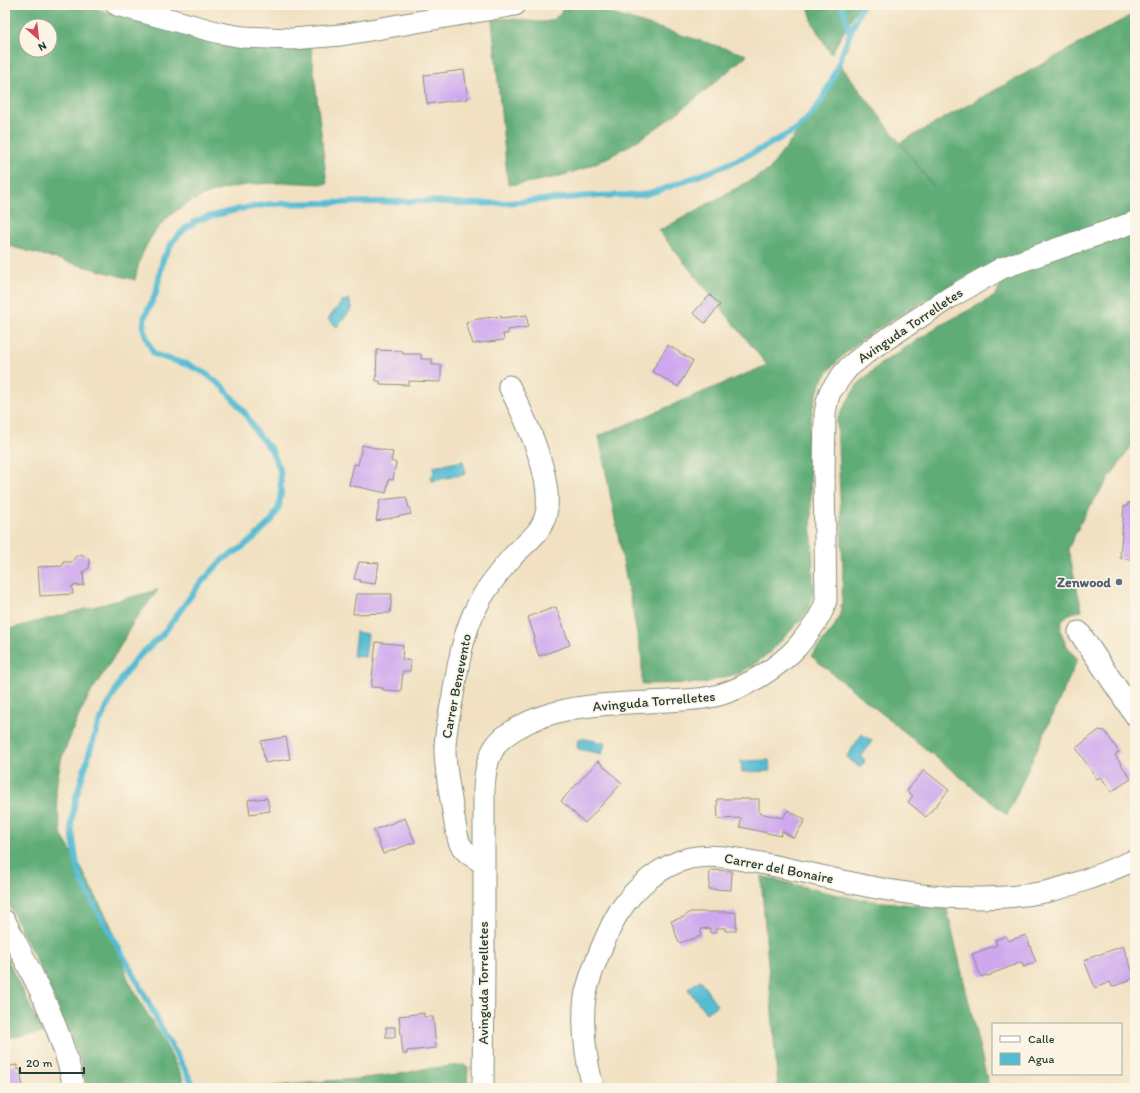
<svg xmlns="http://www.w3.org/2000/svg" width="1140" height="1093" font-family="Itim,sans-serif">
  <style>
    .forest { fill: #5eac77; stroke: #3e7456; fill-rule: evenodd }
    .water { fill: #55bcd3; stroke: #3a7c84 }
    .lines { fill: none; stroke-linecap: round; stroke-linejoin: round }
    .stream { stroke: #55bcd3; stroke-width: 6 }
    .building { fill: #cea7ef }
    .minor-casing { stroke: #888f7b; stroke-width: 23 }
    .minor { stroke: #fff; stroke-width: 21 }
    .service-dot { fill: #5c6f8a; stroke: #fcf5e5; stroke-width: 1.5 }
    .labels { text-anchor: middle; stroke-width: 3.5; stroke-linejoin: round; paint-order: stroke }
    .street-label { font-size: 14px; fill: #1f3d34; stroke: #fcf5e5 }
    .service-label { font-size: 14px; font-weight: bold; fill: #4e5e75; stroke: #fcf5e5; text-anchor: end }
  </style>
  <rect width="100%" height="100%" fill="#fcf5e5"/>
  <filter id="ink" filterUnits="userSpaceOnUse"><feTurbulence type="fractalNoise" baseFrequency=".025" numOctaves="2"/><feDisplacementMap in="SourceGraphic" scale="8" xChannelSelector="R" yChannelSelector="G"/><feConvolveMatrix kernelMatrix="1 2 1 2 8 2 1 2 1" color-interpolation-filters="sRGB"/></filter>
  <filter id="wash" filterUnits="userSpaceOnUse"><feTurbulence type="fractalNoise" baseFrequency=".012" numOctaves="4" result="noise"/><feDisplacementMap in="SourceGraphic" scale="16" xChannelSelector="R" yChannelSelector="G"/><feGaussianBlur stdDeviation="0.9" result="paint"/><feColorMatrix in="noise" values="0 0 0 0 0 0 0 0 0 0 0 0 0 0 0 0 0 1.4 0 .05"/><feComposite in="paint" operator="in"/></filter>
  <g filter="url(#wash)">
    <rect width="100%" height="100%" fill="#f1e1c2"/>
    <g class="forest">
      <path d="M5 5H84L188 36 217 44 252 47H311L327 184C312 184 296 182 281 183 227 183 171 196 145 248 140 258 137 269 135 280L5 245ZM26 26H50V50H26Z"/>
      <path d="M564 5H583L747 55C700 95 653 137 596 163 569 176 538 182 508 185L492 20C498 19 504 18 511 19 530 19 555 32 564 5Z"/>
      <path d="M808 5H862L856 10 831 54 813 24Z"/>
      <path d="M1135 13V440L1085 514 1068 549 1082 611C1048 614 1061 643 1078 659L1007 815 811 656 833 629 840 614 842 600 843 569 837 420 845 405 857 385 879 365 941 325 995 296 1001 285 991 263C971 274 951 286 930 298 896 317 844 345 824 378 814 394 810 419 809 437L813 575V592L809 608 800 621 770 652 757 662 740 673 704 683 642 684V660L599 436 767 365 659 231 769 170 824 96 834 80 839 63 934 187 901 142Z"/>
      <path d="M158 590 134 621 117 652 92 691 81 711 62 757 58 774 56 793 58 813 62 836 80 866 110 924 128 979 143 1007 159 1032 183 1079 186 1088H88L79 1056 45 978 5 897V630Z"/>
      <path d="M761 876 812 889 857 899 947 909 989 1088H778Z"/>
      <path d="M5 955 43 1033 5 1038Z"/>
      <path d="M463 1065 468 1067 467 1088H256L326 1081 357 1079 406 1073 423 1069Z"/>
    </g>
    <g class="water">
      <path d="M348 299 350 301 351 306 353 307 337 327 328 319 343 300 345 301Z"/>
      <path d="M463 461 466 474 432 481 431 476 434 475 433 467Z"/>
      <path d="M356 632 368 634 365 657 353 656Z"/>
      <path d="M862 734 872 741 861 757 864 759 865 762 859 767 848 758 847 756Z"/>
      <path d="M580 738 605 743 602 754 578 749 577 742 580 740Z"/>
      <path d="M769 760 770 771 742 772 741 761Z"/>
      <path d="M700 980 717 1005 706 1013 688 989Z"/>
    </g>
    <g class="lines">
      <g class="stream">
        <path d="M850 34 862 5"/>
        <path d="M195 1088 162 1029 139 984 97 910 82 882 77 866 71 824 76 797 98 725 123 676 137 658 164 633 198 586 222 560 240 549 255 537 272 520 279 507 281 492 280 469 271 449 258 435 245 413 224 388 205 373 189 365 165 358 154 354 149 344 143 328 145 316 156 293 163 259 173 241 187 227 200 219 239 209 271 204 433 201 467 204 506 203 591 196 642 195 663 189 722 167 757 151 797 129 811 115 820 103 832 80 850 34 842 5"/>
      </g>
    </g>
    <g id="blocks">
      <g class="building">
        <path d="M464 70 468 99 427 104 424 75Z"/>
        <path d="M710 295 720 305 705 323 693 313Z"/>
        <path d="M527 315 528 327 508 330V334H503L504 340 473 344 466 323 478 319 501 316V318Z"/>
        <path d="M668 345 693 361 678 387 652 371Z"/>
        <path d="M377 350 403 351V354H421V359H432V365H441V382L409 381V385L380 384V381H376Z"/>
        <path d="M362 445 393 452 391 461 396 463 393 480 389 479 386 493 349 485 354 464 358 465Z"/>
        <path d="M406 497 411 514 376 521 380 500Z"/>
        <path d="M1128 503H1135V560L1120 558 1124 506H1128Z"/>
        <path d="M81 554 87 557 90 562 89 568 83 572 84 585 72 586 73 594 40 596 38 567 63 566V562H72L75 557Z"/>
        <path d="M359 562 379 563 375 584 360 582V580L354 579Z"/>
        <path d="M356 594H392L390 613 353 614Z"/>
        <path d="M556 607 570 645 539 656 533 639 535 638 528 617Z"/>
        <path d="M376 642 403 645 402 659 411 661 410 671H403L401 691 383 690V688L371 687Z"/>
        <path d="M1099 730 1105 731 1119 752 1115 755 1131 779 1111 792 1101 777 1097 779 1076 748Z"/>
        <path d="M286 737 290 759 265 763 261 741Z"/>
        <path d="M598 761 622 783 585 823 561 801Z"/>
        <path d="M924 770 949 790 926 817 908 802 913 796 907 791Z"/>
        <path d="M267 798 270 811 250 814 248 800Z"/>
        <path d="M717 799H759V813L783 818 788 810 805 820 794 838 782 831 781 836 740 827 741 818 718 819Z"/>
        <path d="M405 818 415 842 383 854 374 830Z"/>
        <path d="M710 870 732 871 731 890 709 889Z"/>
        <path d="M690 912H736V931H725V928H716V933H710V928L701 929V936L679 943 671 921 684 917Z"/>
        <path d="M1026 935 1036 962 1023 967 1022 962 991 974V975L987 976 986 975 981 977 972 954 997 945 995 940 1006 936 1008 941Z"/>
        <path d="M1123 946 1135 978 1112 987 1110 982 1095 988 1084 960Z"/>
        <path d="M424 1013V1017H433L436 1048 407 1051V1054H403L399 1016Z"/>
        <rect x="386" y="1027" width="9" height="10"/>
        <path d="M17 1065V1069H20L23 1088H5V1067Z"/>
      </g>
    </g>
  </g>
  <g filter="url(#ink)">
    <use href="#blocks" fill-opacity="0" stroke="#888f7b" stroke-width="1"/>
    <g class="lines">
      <g class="minor-casing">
        <g id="minor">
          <path d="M117 5 220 33 243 37 292 39 341 35 515 5"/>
          <path d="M1079 632 1135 715"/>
          <path d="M483 863C475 858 465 853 460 844 456 835 454 816 452 806 449 787 445 768 445 749 445 731 450 712 453 695 458 667 462 637 475 610 484 591 499 572 513 556 525 543 541 534 546 514 554 478 525 418 509 386"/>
          <path d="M5 921C32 974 63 1029 74 1088"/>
          <path d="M483 1088 484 970V788C485 776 486 762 493 750 498 740 507 734 517 728 561 702 618 704 668 701 685 700 702 700 719 695 747 687 779 667 798 646 809 632 822 617 826 600L824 477 825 414 827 402 830 392 843 374 849 367 871 349 949 298 1002 268 1036 256 1135 222"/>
          <path d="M593 1088C586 1059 581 1027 585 997 589 977 599 953 607 935 611 927 614 919 619 912 635 887 661 865 690 858 716 853 741 860 766 864 822 875 876 891 932 896 969 899 1009 899 1045 892 1076 885 1106 872 1135 860"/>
        </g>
      </g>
      <use href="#minor" class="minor"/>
    </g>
  </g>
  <circle class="service-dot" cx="1119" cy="582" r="4"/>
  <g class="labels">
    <g class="street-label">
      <text transform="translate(910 325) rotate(-34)" y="5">Avinguda Torrelletes</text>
      <text transform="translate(456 686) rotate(-79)" y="5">Carrer Benevento</text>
      <text transform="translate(654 701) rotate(-5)" y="5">Avinguda Torrelletes</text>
      <text transform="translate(779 868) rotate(11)" y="5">Carrer del Bonaire</text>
      <text transform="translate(483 983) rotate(-90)" y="5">Avinguda Torrelletes</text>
    </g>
    <g class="service-label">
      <text x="1111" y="587">Zenwood</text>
    </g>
  </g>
  <rect width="1140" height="1093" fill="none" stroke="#fcf5e5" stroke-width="20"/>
  <rect x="992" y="1023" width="130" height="52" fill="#fcf5e5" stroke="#a4ab9e"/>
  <rect x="1000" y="1036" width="20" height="6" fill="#ffffff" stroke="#a4ab9e"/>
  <text x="1028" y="1043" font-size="12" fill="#1f3d34">Calle</text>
  <rect x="1000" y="1053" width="20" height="12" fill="#55bcd3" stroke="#a4ab9e"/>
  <text x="1028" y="1063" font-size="12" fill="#1f3d34">Agua</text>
  <g transform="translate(38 38) rotate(152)"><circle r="19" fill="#fcf5e5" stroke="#a4ab9e"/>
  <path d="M0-3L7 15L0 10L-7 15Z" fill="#d1495b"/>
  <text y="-6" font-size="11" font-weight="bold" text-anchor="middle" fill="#1f3d34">N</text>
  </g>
  <path d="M20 1067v6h64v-6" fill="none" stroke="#1f3d34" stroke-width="2"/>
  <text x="26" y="1067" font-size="12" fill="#1f3d34" stroke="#fcf5e5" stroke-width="3" paint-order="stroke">20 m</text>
</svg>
